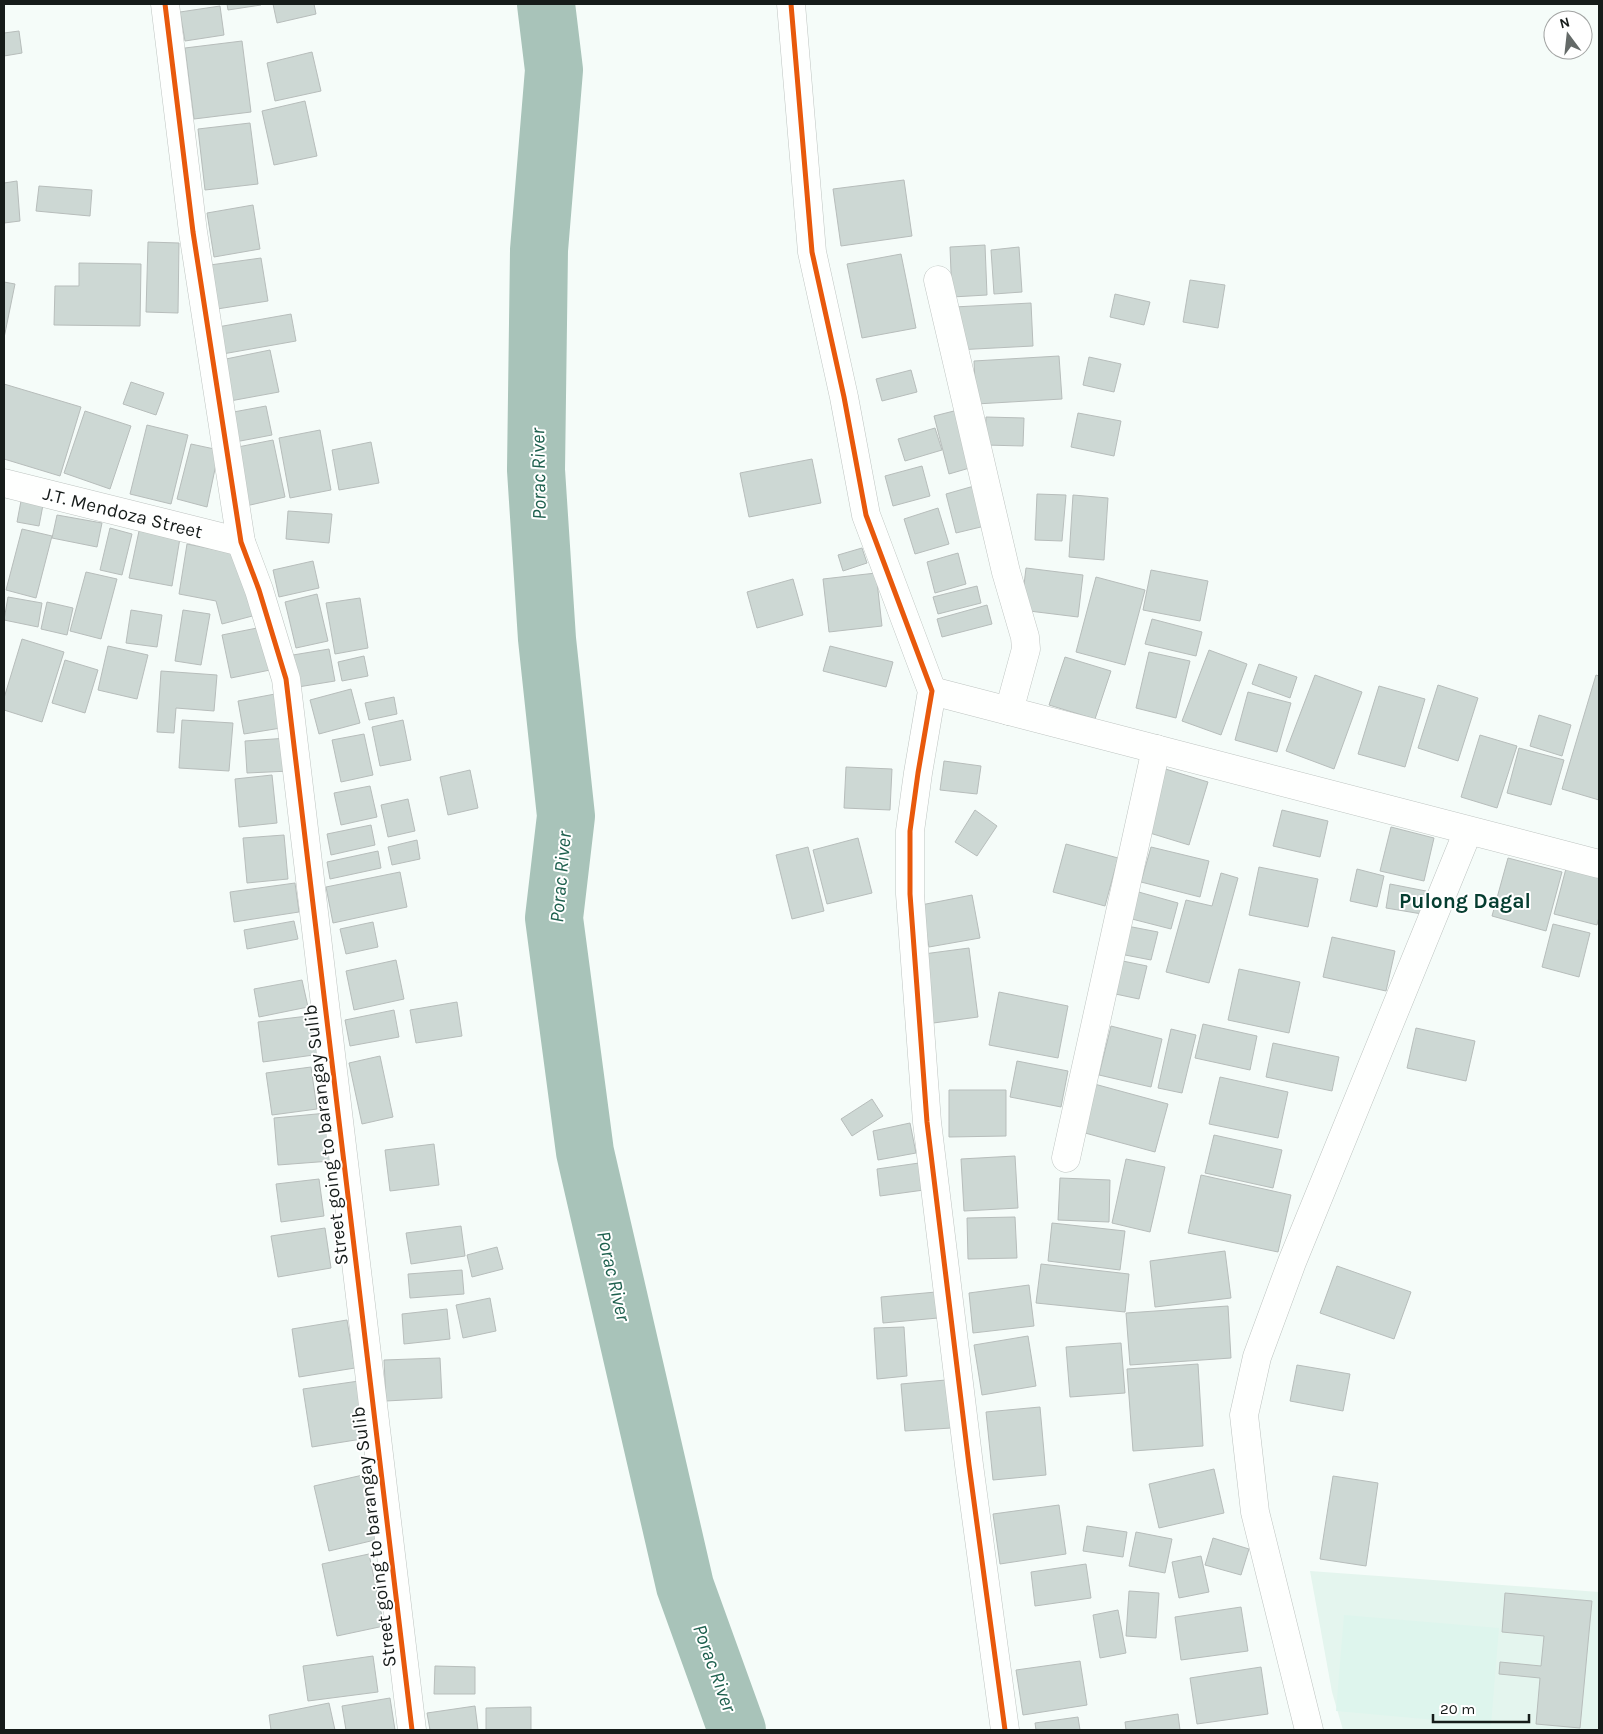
<svg xmlns="http://www.w3.org/2000/svg" width="1603" height="1734" font-family="Karla,sans-serif">
  <style>
    .built { fill: #e4f5ee }
    .green { fill: #def5ed }
    .lines { fill: none; stroke-linecap: round; stroke-linejoin: round }
    .river { stroke: #a8c3b9; stroke-width: 58 }
    .building { fill: #cdd8d4; stroke: #b7bdbb }
    .minor-casing { stroke: #bec4c1; stroke-width: 29 }
    .minor { stroke: #fefffe; stroke-width: 28 }
    .cycleway-casing { stroke: #fff; stroke-width: 8 }
    .cycleway { stroke: #e8590c; stroke-width: 5 }
    .labels { text-anchor: middle; stroke-width: 4; stroke-linejoin: round; paint-order: stroke }
    .street-label { font-size: 19px; fill: #161c1a; stroke: #fff }
    .water-label { font-size: 20px; font-style: italic; fill: #1e604e; stroke: #fff }
    .quarter-label { font-size: 21px; font-weight: bold; fill: #063e31; stroke: #fff }
  </style>
  <rect width="100%" height="100%" fill="#f5fcf9"/>
  <path class="built" d="M1310 1571 1599 1592V1730H1343L1332 1692Z"/>
  <path class="green" d="M1344 1615 1499 1628 1491 1725 1336 1711Z"/>
  <g class="lines">
    <path class="river" d="M546 4 554 70 539 250 536 470 547 639 566 816 554 918 585 1152 685 1586 737 1730"/>
  </g>
  <g class="building">
    <path d="M227 4H261V5L228 10Z"/>
    <path d="M273 4H314L316 14 277 23Z"/>
    <path d="M220 6 224 35 185 41 180 12Z"/>
    <path d="M19 31 22 53 4 56V33Z"/>
    <path d="M242 41 251 112 194 119 185 48Z"/>
    <path d="M312 52 321 91 275 101 267 63Z"/>
    <path d="M305 101 317 156 274 165 262 111Z"/>
    <path d="M250 123 258 184 205 190 198 129Z"/>
    <path d="M904 180 912 236 841 246 833 189Z"/>
    <path d="M17 181 20 221 4 223V183Z"/>
    <path d="M39 186 92 190 90 216 36 211Z"/>
    <path d="M253 205 260 249 214 257 207 213Z"/>
    <path d="M148 242 179 243 178 313 146 312Z"/>
    <path d="M985 245 987 295 952 297 950 247Z"/>
    <path d="M1019 247 1022 292 994 294 991 250Z"/>
    <path d="M901 254 916 328 862 338 847 264Z"/>
    <path d="M261 258 268 301 217 309 210 265Z"/>
    <path d="M79 263 141 264 140 326 54 325 55 286H79Z"/>
    <path d="M1190 280 1225 285 1218 328 1183 322Z"/>
    <path d="M4 282 15 284 4 338Z"/>
    <path d="M1115 294 1150 302 1144 325 1110 317Z"/>
    <path d="M1031 303 1033 346 956 350 954 307Z"/>
    <path d="M291 314 296 341 217 355 212 328Z"/>
    <path d="M270 350 279 392 230 401 221 360Z"/>
    <path d="M1059 356 1062 399 976 404 974 361Z"/>
    <path d="M1089 357 1121 364 1114 392 1083 385Z"/>
    <path d="M911 370 917 392 882 401 876 379Z"/>
    <path d="M131 382 164 393 156 415 123 404Z"/>
    <path d="M4 384 81 407 60 476 4 459Z"/>
    <path d="M266 406 272 435 235 442 228 413Z"/>
    <path d="M958 410 973 467 949 474 934 416Z"/>
    <path d="M85 411 131 426 110 489 64 473Z"/>
    <path d="M1078 413 1121 421 1114 456 1071 447Z"/>
    <path d="M986 417 1024 418 1023 446 985 445Z"/>
    <path d="M147 425 188 435 171 504 130 494Z"/>
    <path d="M935 428 942 450 905 461 898 439Z"/>
    <path d="M320 430 331 490 290 498 279 438Z"/>
    <path d="M273 440 285 497 246 506 233 448Z"/>
    <path d="M371 442 379 483 339 490 332 450Z"/>
    <path d="M191 444 219 450 207 507 177 499Z"/>
    <path d="M812 459 821 503 749 517 740 473Z"/>
    <path d="M922 466 930 496 893 506 885 476Z"/>
    <path d="M974 486 985 526 956 533 946 494Z"/>
    <path d="M1037 494 1066 495 1062 541 1035 540Z"/>
    <path d="M1073 495 1108 498 1104 560 1069 557Z"/>
    <path d="M21 501 43 505 39 526 17 522Z"/>
    <path d="M938 508 949 544 915 554 904 519Z"/>
    <path d="M288 511 332 514 329 543 286 539Z"/>
    <path d="M57 515 102 523 97 547 52 538Z"/>
    <path d="M110 528 132 534 122 575 100 570Z"/>
    <path d="M22 529 52 536 36 598 6 590Z"/>
    <path d="M139 531 180 538 172 586 129 578Z"/>
    <path d="M187 544 238 554 260 614 222 624 216 601 179 594Z"/>
    <path d="M862 548 867 563 843 571 838 555Z"/>
    <path d="M958 553 966 584 935 593 927 562Z"/>
    <path d="M313 561 319 588 279 597 273 570Z"/>
    <path d="M1026 568 1083 575 1078 617 1021 610Z"/>
    <path d="M1151 570 1208 581 1200 621 1143 610Z"/>
    <path d="M86 572 117 579 101 639 70 631Z"/>
    <path d="M876 573 882 626 829 632 823 579Z"/>
    <path d="M1096 577 1145 590 1125 665 1076 652Z"/>
    <path d="M793 579 803 615 757 628 747 592Z"/>
    <path d="M977 586 981 603 938 614 933 597Z"/>
    <path d="M317 594 328 641 296 648 285 602Z"/>
    <path d="M8 597 42 603 38 627 4 620Z"/>
    <path d="M360 598 368 648 335 654 326 603Z"/>
    <path d="M47 602 73 608 67 635 41 629Z"/>
    <path d="M987 605 992 624 942 637 937 619Z"/>
    <path d="M131 610 162 615 157 647 126 643Z"/>
    <path d="M183 610 210 614 201 665 175 661Z"/>
    <path d="M1152 619 1202 632 1196 656 1145 644Z"/>
    <path d="M262 627 270 670 231 678 222 635Z"/>
    <path d="M22 639 64 652 42 722 4 710V698Z"/>
    <path d="M108 646 148 655 137 699 98 690Z"/>
    <path d="M830 646 893 662 886 687 823 671Z"/>
    <path d="M329 649 335 681 298 687 293 655Z"/>
    <path d="M1209 650 1247 664 1221 735 1182 721Z"/>
    <path d="M1149 652 1190 661 1176 718 1136 708Z"/>
    <path d="M364 656 368 676 342 681 338 662Z"/>
    <path d="M1065 657 1111 671 1095 719 1049 705Z"/>
    <path d="M65 660 98 670 85 713 52 703Z"/>
    <path d="M1259 664 1297 677 1290 698 1252 684Z"/>
    <path d="M161 671 217 675 214 711 176 708 174 733 157 732Z"/>
    <path d="M1315 675 1362 692 1334 769 1286 751Z"/>
    <path d="M1596 675 1599 676V800L1562 789Z"/>
    <path d="M1438 685 1478 698 1458 761 1418 748Z"/>
    <path d="M1379 686 1425 699 1405 767 1358 754Z"/>
    <path d="M351 689 360 723 319 734 310 700Z"/>
    <path d="M1248 692 1291 703 1277 752 1235 740Z"/>
    <path d="M275 694 281 728 244 734 238 701Z"/>
    <path d="M394 697 397 714 369 720 365 703Z"/>
    <path d="M1539 715 1571 725 1562 756 1530 746Z"/>
    <path d="M182 720 233 723 229 771 179 768Z"/>
    <path d="M403 720 411 760 380 766 372 727Z"/>
    <path d="M364 734 373 775 341 782 332 740Z"/>
    <path d="M1480 735 1517 746 1497 808 1461 797Z"/>
    <path d="M288 738 290 771 247 773 245 741Z"/>
    <path d="M1519 748 1564 760 1551 805 1507 793Z"/>
    <path d="M944 761 981 766 977 794 940 790Z"/>
    <path d="M846 767 892 769 890 810 844 808Z"/>
    <path d="M1159 767 1208 782 1189 845 1140 830Z"/>
    <path d="M470 770 478 808 448 815 440 777Z"/>
    <path d="M272 775 277 823 239 827 235 779Z"/>
    <path d="M370 786 377 817 341 825 334 793Z"/>
    <path d="M408 799 415 831 388 837 381 805Z"/>
    <path d="M975 810 997 826 977 856 955 842Z"/>
    <path d="M1282 810 1328 821 1320 857 1273 846Z"/>
    <path d="M371 825 375 845 331 855 327 834Z"/>
    <path d="M1391 827 1434 838 1424 881 1380 871Z"/>
    <path d="M284 835 288 879 247 883 243 838Z"/>
    <path d="M858 838 872 893 827 904 813 850Z"/>
    <path d="M417 840 420 859 392 865 388 847Z"/>
    <path d="M1066 844 1118 858 1105 906 1053 892Z"/>
    <path d="M808 847 824 911 792 919 776 855Z"/>
    <path d="M1151 847 1209 861 1200 897 1141 882Z"/>
    <path d="M378 851 381 868 330 879 327 862Z"/>
    <path d="M1508 858 1562 872 1546 931 1492 916Z"/>
    <path d="M1568 861 1599 870V917L1597 925 1554 914Z"/>
    <path d="M1259 867 1318 879 1308 927 1249 915Z"/>
    <path d="M1357 869 1384 876 1377 907 1350 901Z"/>
    <path d="M400 872 407 907 333 923 326 887Z"/>
    <path d="M1221 873 1238 878 1209 983 1166 972 1186 900 1212 906Z"/>
    <path d="M295 883 299 912 234 922 230 892Z"/>
    <path d="M1390 884 1426 891 1422 914 1386 908Z"/>
    <path d="M1135 891 1178 903 1171 929 1128 918Z"/>
    <path d="M972 895 980 938 929 947 921 905Z"/>
    <path d="M294 921 298 939 247 949 244 930Z"/>
    <path d="M373 922 378 947 346 954 340 929Z"/>
    <path d="M1553 924 1590 933 1579 977 1542 967Z"/>
    <path d="M1127 926 1158 932 1151 960 1120 954Z"/>
    <path d="M1332 937 1395 951 1386 991 1323 977Z"/>
    <path d="M969 948 978 1017 926 1024 916 955Z"/>
    <path d="M1113 959 1147 966 1139 999 1106 992Z"/>
    <path d="M396 960 404 999 354 1010 346 971Z"/>
    <path d="M1239 969 1300 982 1289 1033 1228 1020Z"/>
    <path d="M302 980 308 1007 259 1017 254 989Z"/>
    <path d="M999 992 1068 1006 1058 1058 989 1045Z"/>
    <path d="M457 1002 462 1036 416 1043 410 1010Z"/>
    <path d="M394 1010 399 1037 350 1046 345 1020Z"/>
    <path d="M316 1015 321 1054 263 1062 258 1022Z"/>
    <path d="M1203 1024 1257 1036 1250 1070 1195 1058Z"/>
    <path d="M1111 1026 1162 1039 1151 1087 1099 1075Z"/>
    <path d="M1416 1028 1475 1041 1466 1081 1407 1068Z"/>
    <path d="M1171 1029 1196 1035 1182 1093 1158 1088Z"/>
    <path d="M1273 1043 1339 1057 1332 1091 1266 1077Z"/>
    <path d="M380 1056 393 1117 362 1124 349 1063Z"/>
    <path d="M1017 1061 1068 1071 1061 1107 1010 1097Z"/>
    <path d="M311 1067 317 1109 272 1115 266 1073Z"/>
    <path d="M1220 1077 1288 1092 1278 1138 1209 1124Z"/>
    <path d="M1087 1082 1168 1104 1155 1152 1074 1130Z"/>
    <path d="M949 1090H1006V1136L949 1137Z"/>
    <path d="M872 1099 883 1116 852 1136 841 1119Z"/>
    <path d="M327 1113 331 1161 278 1165 274 1118Z"/>
    <path d="M910 1123 916 1153 878 1160 873 1131Z"/>
    <path d="M1214 1135 1282 1150 1273 1188 1205 1173Z"/>
    <path d="M434 1144 439 1185 390 1191 385 1150Z"/>
    <path d="M1015 1156 1018 1208 964 1211 961 1159Z"/>
    <path d="M1126 1159 1165 1167 1150 1232 1112 1223Z"/>
    <path d="M919 1163 924 1190 880 1196 877 1169Z"/>
    <path d="M1201 1175 1291 1195 1278 1252 1188 1233Z"/>
    <path d="M1060 1178 1110 1180 1109 1222 1058 1220Z"/>
    <path d="M319 1179 324 1216 281 1222 276 1184Z"/>
    <path d="M1015 1217 1017 1258 968 1259 967 1218Z"/>
    <path d="M1052 1223 1125 1231 1120 1270 1048 1261Z"/>
    <path d="M461 1226 465 1256 411 1264 406 1233Z"/>
    <path d="M325 1228 331 1268 278 1277 271 1236Z"/>
    <path d="M497 1247 503 1269 472 1277 467 1255Z"/>
    <path d="M1225 1251 1231 1298 1155 1307 1150 1261Z"/>
    <path d="M1041 1264 1129 1274 1125 1312 1036 1303Z"/>
    <path d="M1337 1266 1411 1292 1394 1339 1320 1313Z"/>
    <path d="M462 1270 464 1294 410 1298 408 1274Z"/>
    <path d="M1029 1285 1034 1326 973 1333 969 1293Z"/>
    <path d="M936 1292 938 1318 883 1323 881 1297Z"/>
    <path d="M490 1298 496 1331 463 1338 456 1305Z"/>
    <path d="M1228 1306 1231 1358 1130 1365 1126 1313Z"/>
    <path d="M447 1309 450 1339 404 1344 402 1314Z"/>
    <path d="M347 1320 355 1368 299 1377 292 1329Z"/>
    <path d="M904 1327 907 1376 877 1379 874 1328Z"/>
    <path d="M1028 1336 1036 1386 982 1395 974 1345Z"/>
    <path d="M1121 1343 1125 1393 1070 1397 1066 1347Z"/>
    <path d="M440 1358 442 1398 386 1401 384 1360Z"/>
    <path d="M1198 1364 1203 1446 1133 1451 1127 1369Z"/>
    <path d="M1297 1365 1350 1374 1343 1411 1290 1401Z"/>
    <path d="M946 1380 951 1428 905 1431 901 1384Z"/>
    <path d="M359 1381 368 1438 312 1447 303 1389Z"/>
    <path d="M1040 1407 1046 1475 993 1480 986 1412Z"/>
    <path d="M1214 1469 1224 1513 1159 1528 1149 1484Z"/>
    <path d="M363 1475 379 1539 329 1551 314 1486Z"/>
    <path d="M1333 1476 1378 1483 1366 1566 1320 1559Z"/>
    <path d="M1059 1505 1066 1554 1000 1564 993 1514Z"/>
    <path d="M1087 1526 1127 1532 1123 1557 1083 1551Z"/>
    <path d="M1136 1532 1172 1539 1165 1573 1129 1566Z"/>
    <path d="M1213 1538 1249 1549 1241 1575 1205 1565Z"/>
    <path d="M369 1554 384 1626 337 1636 322 1564Z"/>
    <path d="M1201 1556 1209 1592 1179 1598 1172 1562Z"/>
    <path d="M1086 1564 1091 1598 1035 1606 1031 1572Z"/>
    <path d="M1129 1591 1159 1593 1156 1638 1126 1636Z"/>
    <path d="M1505 1593 1592 1601 1580 1728 1536 1724 1540 1678 1499 1674 1500 1662 1541 1666 1544 1636 1502 1632Z"/>
    <path d="M1241 1607 1248 1651 1181 1660 1175 1617Z"/>
    <path d="M1118 1610 1126 1653 1100 1658 1093 1615Z"/>
    <path d="M373 1656 378 1692 308 1701 303 1666Z"/>
    <path d="M1080 1661 1087 1705 1023 1715 1016 1670Z"/>
    <path d="M435 1666 475 1667V1694H434Z"/>
    <path d="M1261 1667 1268 1714 1197 1724 1190 1678Z"/>
    <path d="M390 1698 395 1730H346L342 1706Z"/>
    <path d="M329 1703 335 1730H271L269 1715Z"/>
    <path d="M475 1706 478 1730H430L427 1713Z"/>
    <path d="M531 1707V1730H486V1708Z"/>
    <path d="M1178 1714 1180 1730H1126L1125 1722Z"/>
    <path d="M1078 1717 1080 1730H1036L1035 1723Z"/>
  </g>
  <g class="lines">
    <g class="minor-casing">
      <g id="minor">
        <path d="M165 4 193 232 241 542 259 590 286 679 412 1730"/>
        <path d="M791 4 812 252 844 397 866 515 932 691 918 773 910 831V894L927 1122 969 1465 1005 1730"/>
        <path d="M938 280 1006 572 1025 637 1026 649 1009 711"/>
        <path d="M4 483 241 542"/>
        <path d="M932 691 1599 864"/>
        <path d="M1066 1158 1156 749"/>
        <path d="M1309 1730 1255 1512 1244 1415 1257 1357 1292 1262 1468 831"/>
      </g>
    </g>
    <use href="#minor" class="minor"/>
    <g class="cycleway-casing">
      <g id="cycleway">
        <path d="M165 4 193 232 241 542 259 590 286 679 412 1730"/>
        <path d="M791 4 812 252 844 397 866 515 932 691 918 773 910 831V894L927 1122 969 1465 1005 1730"/>
      </g>
    </g>
    <use href="#cycleway" class="cycleway"/>
  </g>
  <g class="labels">
    <g class="street-label">
      <text transform="translate(123 512) rotate(14)" y="7">J.T. Mendoza Street</text>
      <text transform="translate(325 1135) rotate(-97)" y="7">Street going to barangay Sulib</text>
      <text transform="translate(373 1537) rotate(-97)" y="7">Street going to barangay Sulib</text>
    </g>
    <g class="water-label">
      <text transform="translate(538 474) rotate(-91)" y="7">Porac River</text>
      <text transform="translate(560 877) rotate(-85)" y="7">Porac River</text>
      <text transform="translate(614 1276) rotate(77)" y="7">Porac River</text>
      <text transform="translate(715 1668) rotate(70)" y="7">Porac River</text>
    </g>
    <g class="quarter-label">
      <text x="1465" y="908">Pulong Dagal</text>
    </g>
  </g>
  <rect width="1603" height="1734" fill="none" stroke="#161c1a" stroke-width="10"/>
  <g transform="translate(1568 35) rotate(345)"><circle r="24" fill="#ffffff" stroke="#a2a4a3"/>
  <path d="M0-4L9 19L0 12L-9 19Z" fill="#646a68"/>
  <text y="-8" font-size="14" font-weight="bold" text-anchor="middle" fill="#161c1a">N</text>
  </g>
  <path d="M1433 1714v8h96v-8" fill="none" stroke="#161c1a" stroke-width="2.5"/>
  <text x="1440" y="1714" font-size="15" fill="#161c1a" stroke="#ffffff" stroke-width="4" paint-order="stroke">20 m</text>
</svg>
